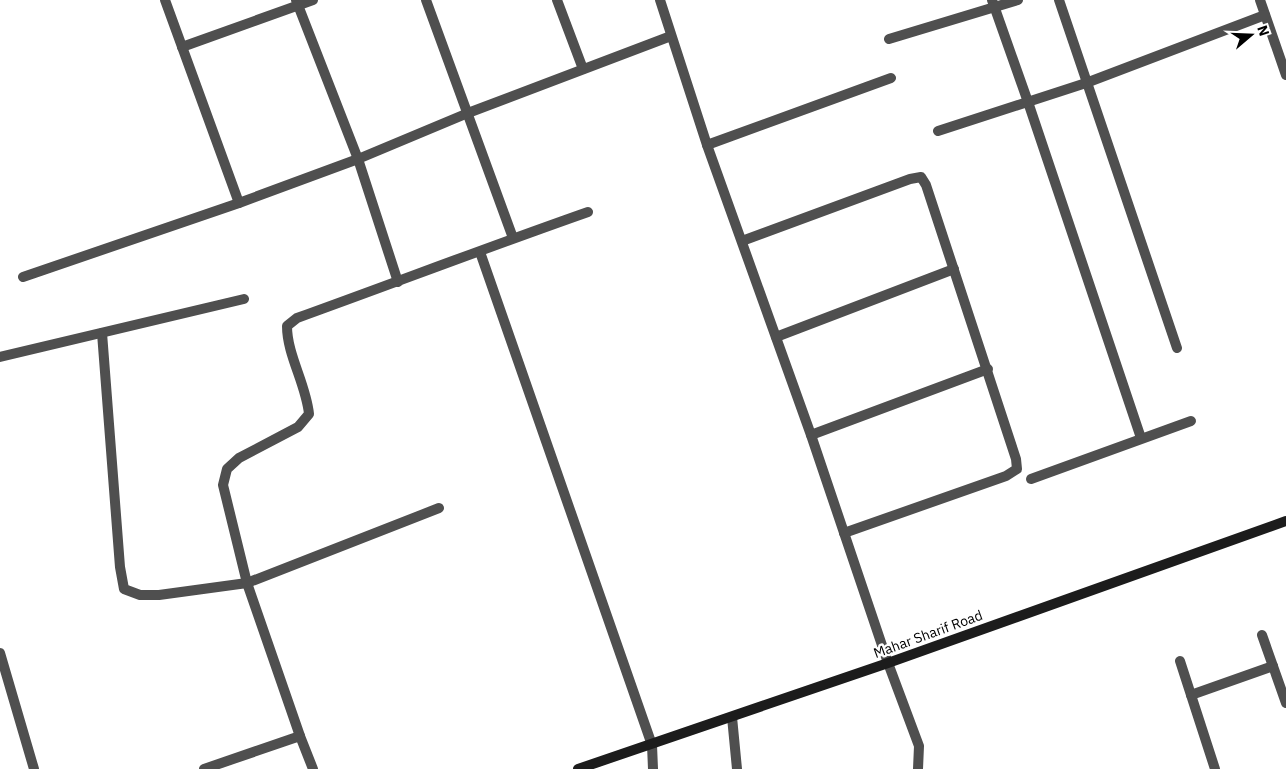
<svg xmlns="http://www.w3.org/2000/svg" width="1286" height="769" font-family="'IBM Plex Sans',sans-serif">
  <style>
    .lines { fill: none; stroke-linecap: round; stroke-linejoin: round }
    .minor { stroke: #4f4f4f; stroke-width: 10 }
    .tertiary { stroke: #4f4f4f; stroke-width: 10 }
    .secondary { stroke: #1c1c1c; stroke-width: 10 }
    .labels { text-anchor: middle; stroke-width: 4.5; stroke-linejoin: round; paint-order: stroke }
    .street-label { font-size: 14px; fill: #000; stroke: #fff }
  </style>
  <rect width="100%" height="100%" fill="#fff"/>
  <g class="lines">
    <g class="minor">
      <path d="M165 0 239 203"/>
      <path d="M296 0 358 159 398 282"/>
      <path d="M426 0 513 238"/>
      <path d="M557 0 583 69"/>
      <path d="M660 0 707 145 811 435 888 663 919 746 918 769"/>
      <path d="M992 0 1028 102 1141 438"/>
      <path d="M1059 0 1177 348"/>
      <path d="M1260 0 1286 75"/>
      <path d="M889 39 1018 0"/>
      <path d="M182 47 313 0"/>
      <path d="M938 131 1086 83 1265 15"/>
      <path d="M707 145 891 78"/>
      <path d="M742 241 910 179 921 177 926 185 1016 459 1017 469 1006 476 844 533"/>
      <path d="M23 277 239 203 358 159 468 113 671 36"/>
      <path d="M102 333 120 567 124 589 140 595H159L247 583 439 508"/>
      <path d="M776 337 954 269"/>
      <path d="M0 357 244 299"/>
      <path d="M811 435 988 369"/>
      <path d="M1031 479 1191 421"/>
      <path d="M1262 635 1286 703"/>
      <path d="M0 653 34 769"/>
      <path d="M1180 661 1215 769"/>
      <path d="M1191 695 1273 666"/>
      <path d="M732 717 737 769"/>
      <path d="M300 736 247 583 223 485 227 469 239 458 298 427 309 414C306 384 287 355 287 326L297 318C394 283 491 246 588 212"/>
      <path d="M204 769 300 736 313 769"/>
    </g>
    <path class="tertiary" d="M480 252 652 745 653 769"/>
    <path class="secondary" d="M578 769 888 663 1286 521"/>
  </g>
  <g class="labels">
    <g class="street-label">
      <text transform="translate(928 634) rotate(-20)" y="5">Mahar Sharif Road</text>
    </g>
  </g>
  <g transform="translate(1251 35) rotate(71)" stroke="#ffffff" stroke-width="4" paint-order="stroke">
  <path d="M0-4L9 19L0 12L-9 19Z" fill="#000000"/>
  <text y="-8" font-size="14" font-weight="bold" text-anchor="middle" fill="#000000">N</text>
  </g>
</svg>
